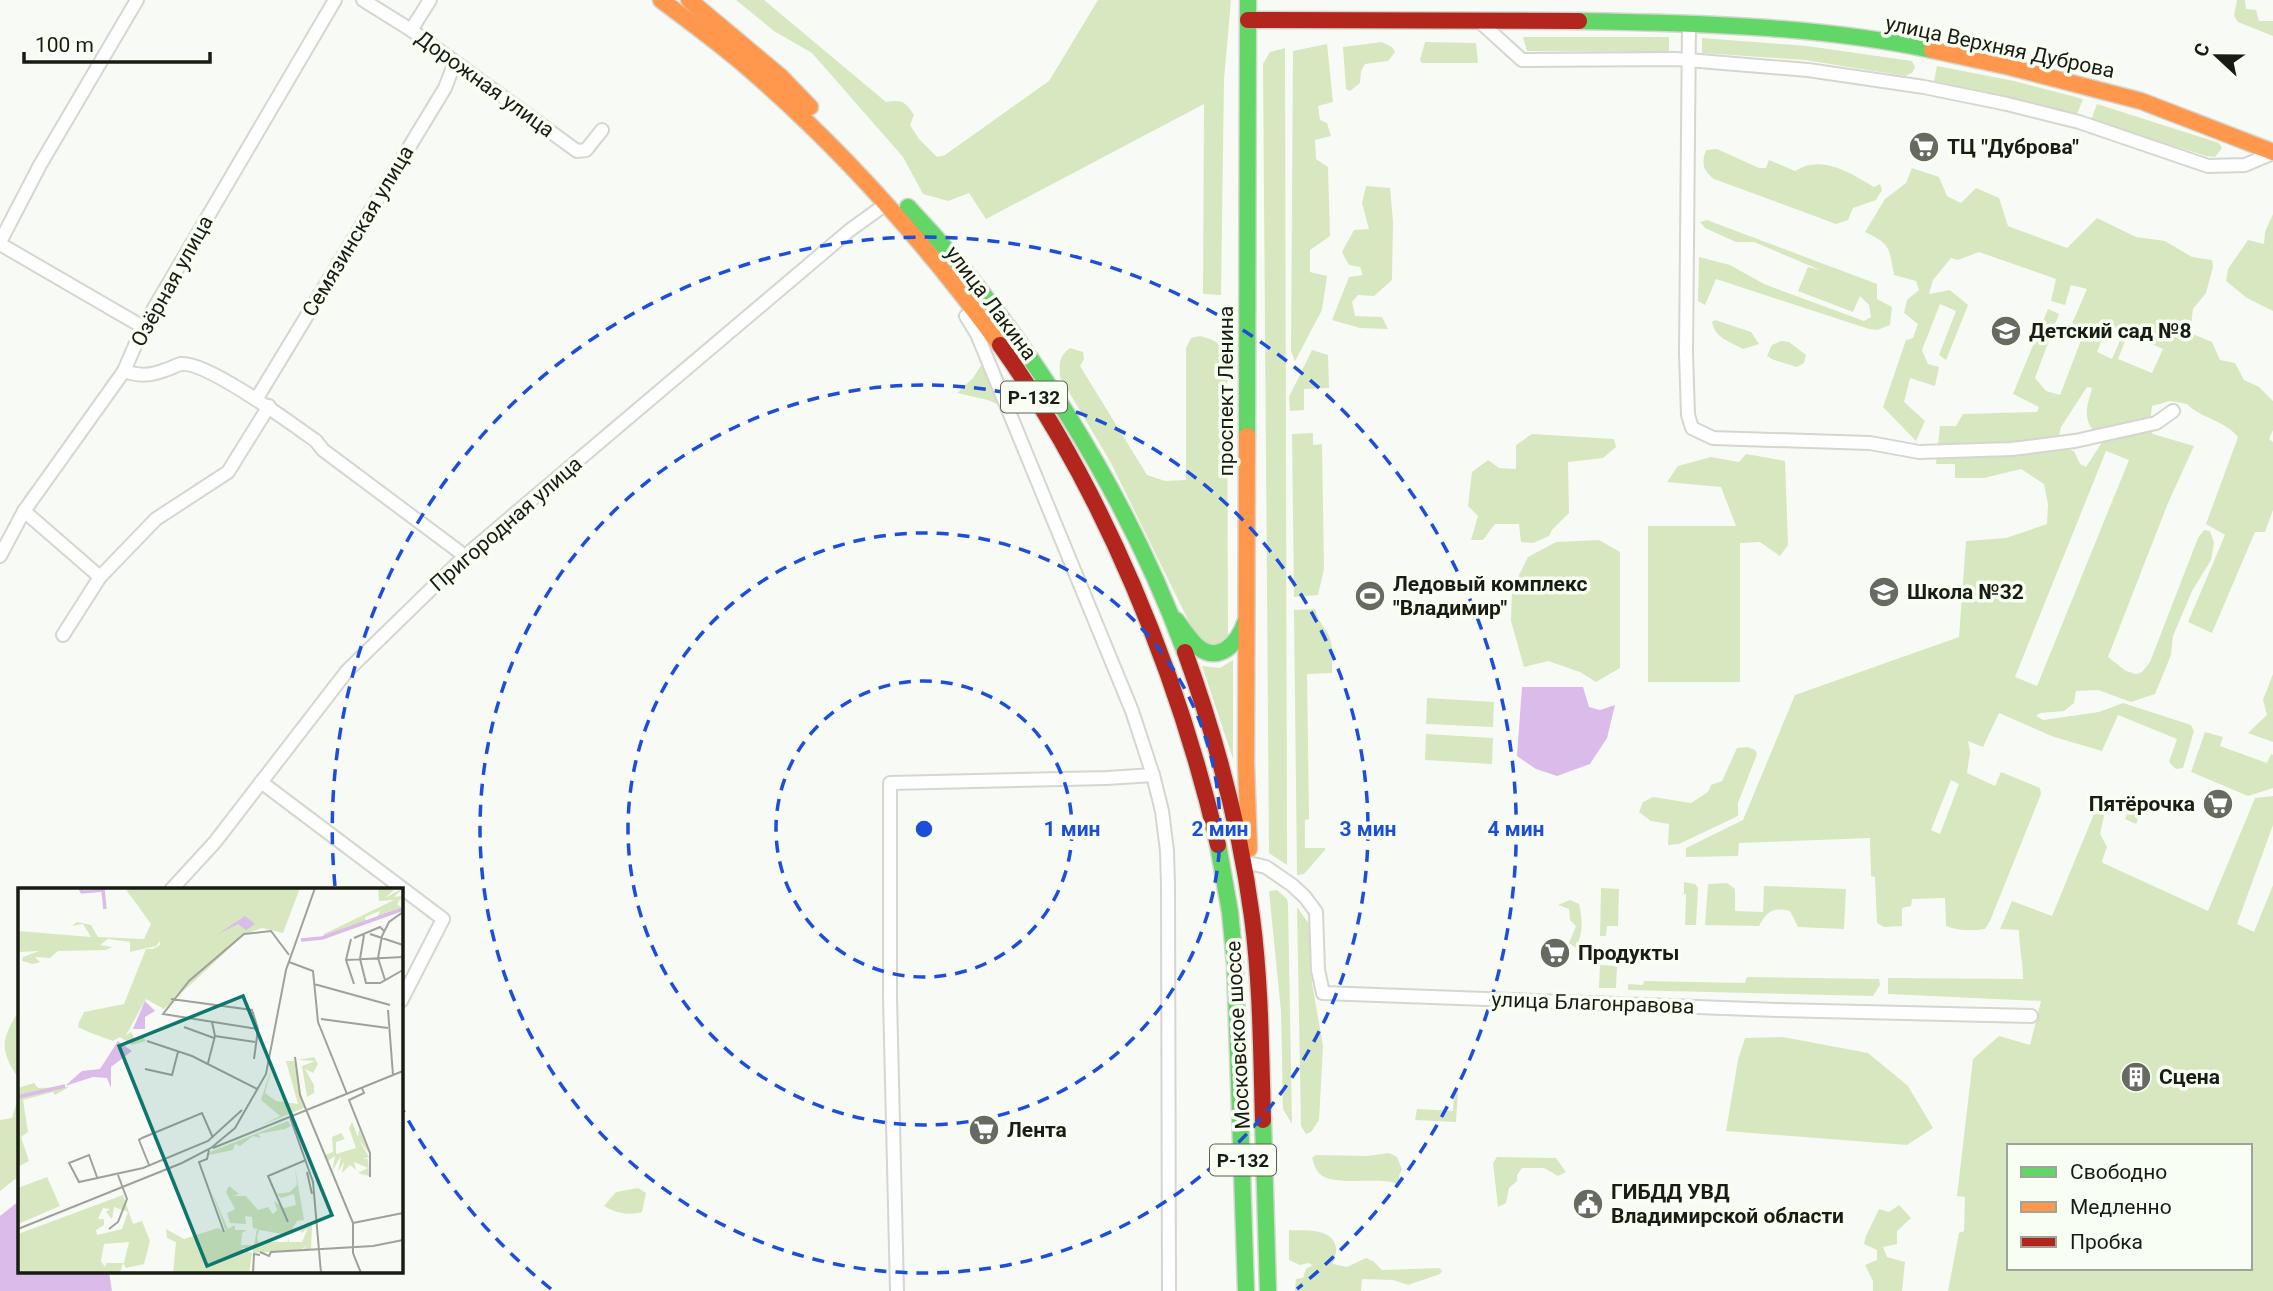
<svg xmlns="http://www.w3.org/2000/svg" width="2273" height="1291" font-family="Roboto,sans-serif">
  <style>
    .green { fill: #d7e7bf; fill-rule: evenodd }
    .water { fill: #dbbbe9 }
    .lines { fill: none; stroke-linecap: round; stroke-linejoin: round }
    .street-casing { stroke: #d3d7cf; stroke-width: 16 }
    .fast-casing { stroke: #d3d7cf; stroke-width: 19 }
    .slow-casing { stroke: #d3d7cf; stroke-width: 19 }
    .jam-casing { stroke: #d3d7cf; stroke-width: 19 }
    .street { stroke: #fefefe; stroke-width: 12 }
    .fast { stroke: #63d668; stroke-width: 16 }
    .slow { stroke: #ff974d; stroke-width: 16 }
    .jam { stroke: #b3261e; stroke-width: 16 }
    .ring { fill: none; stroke: #1d4ed8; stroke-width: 3.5; stroke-dasharray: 12 9 }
    .labels { text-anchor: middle; stroke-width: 7; stroke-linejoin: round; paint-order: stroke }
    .shield { fill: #f9fef2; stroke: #5c6055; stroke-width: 2 }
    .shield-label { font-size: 19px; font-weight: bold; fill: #181c12 }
    .street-label { font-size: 21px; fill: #181c12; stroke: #f9fef2 }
    .poi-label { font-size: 21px; font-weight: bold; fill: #181c12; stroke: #f9fef2; text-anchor: start }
    .inset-river { fill: none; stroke: #dbbbe9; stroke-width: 3.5 }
    .inset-road { fill: none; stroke: #9ea29a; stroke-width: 2 }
    .view { fill: #0f766e; fill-opacity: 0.15; stroke: #0f766e; stroke-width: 3.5 }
    .inset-edge { fill: none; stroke: #181c12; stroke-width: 3.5 }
    .centre { fill: #1d4ed8; stroke: #f9fef2; stroke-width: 3.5 }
    .ring-label { font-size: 21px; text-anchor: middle; font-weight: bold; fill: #1d4ed8; stroke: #f9fef2; stroke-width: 7; stroke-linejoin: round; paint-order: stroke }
  </style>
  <rect width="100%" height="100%" fill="#f8fbf5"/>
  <g class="green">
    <path d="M736 0H764L886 102C902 99 906 102 914 115L910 125 919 139 937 157 945 155 1049 81 1098 0H1231L1224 79 1221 295 1203 294 1204 104 986 219 969 193 948 201 923 194 903 157 812 53 774 31Z"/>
    <path d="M2237 0H2245L2246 9 2256 10 2259 21H2273V36L2238 22 2234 16Z"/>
    <path d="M1523 37H1669V52L1527 51Z"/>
    <path d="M1702 38 1807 46 1912 61 1915 67 1912 73 1905 76 1805 60 1702 53Z"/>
    <path d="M1382 42 1392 47 1395 52 1388 61 1365 64 1361 71 1360 83 1350 91 1346 89 1343 47Z"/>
    <path d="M1425 42 1476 43 1478 63H1422L1420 60Z"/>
    <path d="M1327 44 1333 102 1318 106 1320 120 1327 123 1331 136 1315 140 1316 159 1328 167 1330 236 1310 250V272L1327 276 1322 310 1295 361 1291 351 1293 51Z"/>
    <path d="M1285 48 1287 865 1269 853 1263 64 1270 52Z"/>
    <path d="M1937 66 2014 81 2083 99 2076 117 2007 97 1934 81Z"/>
    <path d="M2097 104 2219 143 2222 148 2215 157 2206 156 2091 120Z"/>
    <path d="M1717 149 1759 168H1766L1769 160 1795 171C1822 154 1850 173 1874 187L1880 184 1882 190 1876 200 1853 208 1848 220 1836 224 1714 179C1703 170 1701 164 1706 150Z"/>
    <path d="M1912 168 1939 177 1947 196 1961 203 1976 188 1999 198 2008 226 2067 248 2097 218 2136 237 2165 241 2192 257 2212 260 2213 267 2206 293 2193 309 2190 333 2212 342 2220 360 2235 363 2244 380 2259 387 2273 401V430L2269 439 2273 442V510L2265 532H2255L2212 633 2188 622 2225 535 2206 524 2238 437C2224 420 2202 419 2187 404L2170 401 2152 406 2149 430 2153 434 2194 446 2168 503 2108 657 2126 671 2136 674 2142 672 2150 662 2198 538 2204 530 2210 531 2214 543 2211 560 2192 591 2173 636 2171 655 2155 694 2131 702 2098 690 2076 691 2074 703 2064 711 2040 713 2036 716 2043 720 2099 712 2123 703 2191 725 2194 731 2183 768 2176 769 2169 762 2177 739 2118 715 2102 751 2054 737 1999 713 1983 747 1968 741 1970 752 1967 773 1995 786 2001 772 2040 788 2041 794 1990 921 1985 929C1972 931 1959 931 1946 926L1945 898 1912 899 1911 906 1902 908V926L1884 927 1877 923 1875 877 1871 876 1870 838 1739 843 1738 856 1686 857V848L1743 820 1795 695 1959 637 1966 541 2006 538 2047 524 2048 504 2044 484 2021 469 1984 478H1955V464H1936L1940 426H1956L1963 414 2037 412 2039 407 2013 394 2048 309 2059 314 2035 378 2046 391 2060 395 2083 335 2071 326 2087 289 2071 285 2065 305 2051 301 2056 279 1979 252 1958 260 1951 258 1933 280 1929 294 1950 290 1968 305 1946 360 1939 355 1956 311 1940 304 1922 350 1928 364 1939 367 1935 386 1910 378 1904 402 1925 421 1916 441 1883 407 1906 340 1913 338 1918 324 1904 313 1907 300 1919 290 1916 281 1894 275C1889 248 1891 244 1865 232L1885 199 1906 183ZM2108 325 2124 331 2112 359 2097 352ZM2128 334 2163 349 2152 373 2118 359ZM2087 387 2092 388C2088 404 2082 416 2093 430H2110L2086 467 2080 464 2074 451 2058 447 2057 444 2061 427ZM2106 451 2129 460 2037 686 2015 677ZM1951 780 1959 784 1940 834 1931 830Z"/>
    <path d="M1366 186 1390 188 1393 221 1392 280 1374 296 1358 295 1352 302 1355 316 1382 317 1388 329 1360 328 1332 320 1349 277 1363 275 1360 267 1349 265 1342 252 1354 230 1369 229 1362 203Z"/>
    <path d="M2273 214V311L2247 298 2226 281 2228 269 2248 240 2264 244 2265 232Z"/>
    <path d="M1707 220 1877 284V299L1892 307 1890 325 1877 330 1869 329 1716 279 1705 305 1698 301 1699 257 1730 265 1764 284 1864 321 1871 317 1869 305 1860 296 1853 312 1798 291 1808 267 1820 270 1754 242H1736L1705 228 1700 222Z"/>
    <path d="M1715 320 1751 332 1759 344 1743 349C1730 342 1715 338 1712 322Z"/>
    <path d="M1199 336C1212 338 1221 343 1227 355L1228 636 1219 647 1204 643 1190 624 1111 463 1060 377C1059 364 1059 356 1070 348L1083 352 1084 359 1080 366 1147 475 1165 481 1186 480V348L1191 338Z"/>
    <path d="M1781 341 1789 342 1806 355 1804 363 1797 367 1774 360 1767 356 1772 345Z"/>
    <path d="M1312 350 1328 355 1329 388 1304 389V410L1290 411 1289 397Z"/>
    <path d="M982 364 999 405 988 400 957 393 973 378Z"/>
    <path d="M1313 433V445L1322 444 1324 569 1318 595 1294 597 1292 434Z"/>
    <path d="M1532 434 1614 439 1616 447 1603 458 1568 462 1569 513 1552 530 1549 536 1533 543 1521 542 1519 524H1495L1483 540H1471L1478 516 1468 506 1472 472 1488 460 1499 468 1516 469V445Z"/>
    <path d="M1746 454 1785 461 1788 545 1780 556 1760 542 1740 543V682H1648V526H1736L1721 487 1667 482 1678 466 1711 457 1739 462Z"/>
    <path d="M1599 540 1620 552V668L1596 682 1580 672 1548 661 1524 667 1511 621 1512 589 1528 557 1556 542Z"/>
    <path d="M1315 609C1318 620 1322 624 1328 634 1334 645 1332 660 1332 673L1307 674 1309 816V819L1305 820V848H1325V850L1304 874 1297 875 1294 610Z"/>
    <path d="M1233 660V759L1202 666 1220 668Z"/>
    <path d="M2273 674V742L2248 733 2267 715 2263 700Z"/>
    <path d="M1427 698 1494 702 1493 727 1426 724Z"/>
    <path d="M2205 732 2223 737 2220 746 2267 763 2271 754 2273 755V788L2248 796 2191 772Z"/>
    <path d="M1426 734 1493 738 1492 764 1425 760Z"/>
    <path d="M1748 747 1755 750 1757 754 1738 803V816L1679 844 1668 845 1669 824 1651 821 1639 812 1643 802 1653 797 1691 803 1708 792 1711 785 1722 781 1737 748Z"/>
    <path d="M2135 795 2146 799 2136 824 2125 819Z"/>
    <path d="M2273 796V825L2237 924 2254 932 2273 885V1291H1948L1959 1233 1964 1231 1965 1197 1957 1196 1973 1059 1999 1036 2030 1045 2041 1001 1888 994V978L2023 979C2023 962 2019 947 2019 930L2000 929 2012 901 2052 916 2096 809 2106 807 2100 834 2107 847 2102 861 2103 863 2208 911 2255 798ZM2009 1146H2250V1268H2009Z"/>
    <path d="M1684 882 1695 884 1698 888 1696 925H1685L1686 894H1684Z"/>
    <path d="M1727 883 1735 889V911L1763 912 1764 886 1846 889 1844 929 1798 927 1790 911C1773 907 1767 911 1759 926L1705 925 1708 884Z"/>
    <path d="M1601 888 1619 889 1618 926H1607L1606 936H1600Z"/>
    <path d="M1277 890 1287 899 1288 904 1292 1124 1283 1109 1281 1011 1269 891Z"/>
    <path d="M1570 900 1579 904C1583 922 1583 932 1576 948L1569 943 1576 926 1570 920 1569 909 1558 905Z"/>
    <path d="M1297 907 1309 924 1312 983 1323 1046 1319 1120 1311 1132 1306 1134 1301 1126Z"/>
    <path d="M1600 965 1617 966 1616 988H1599Z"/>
    <path d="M1747 977 1879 979 1880 985 1873 996 1628 990V984L1643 985 1644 981 1745 983Z"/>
    <path d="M19 1011V1079C0 1051 0 1040 19 1011Z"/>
    <path d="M1783 1037 1868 1053 1908 1086 1933 1128 1907 1145 1726 1131 1738 1060 1745 1038Z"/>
    <path d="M1454 1090H1458L1456 1122 1415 1120 1417 1109 1453 1111Z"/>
    <path d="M19 1095V1176L0 1191V1120L12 1118Z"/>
    <path d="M1389 1153 1397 1157 1402 1169 1399 1176 1400 1186 1396 1189 1395 1183C1377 1177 1330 1187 1319 1173 1315 1169 1314 1163 1312 1158L1316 1155 1367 1156Z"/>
    <path d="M1497 1157 1556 1158 1566 1172 1558 1176 1544 1168H1522L1517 1175V1181L1509 1188 1506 1203 1498 1207 1493 1163Z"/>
    <path d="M638 1188 646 1193 642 1212C628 1216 616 1213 604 1206L616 1192Z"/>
    <path d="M1899 1205 1911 1218 1897 1231V1244L1883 1247 1887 1257 1905 1262 1902 1291H1873V1281L1865 1265 1877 1260V1250L1864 1244 1866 1236 1879 1209 1889 1212Z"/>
    <path d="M1289 1230C1303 1231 1332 1227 1336 1247 1337 1252 1334 1260 1333 1264L1347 1267 1366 1258 1373 1261 1382 1270 1439 1268 1442 1271 1440 1274 1408 1285 1393 1280 1362 1279 1361 1291H1295L1296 1279 1303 1278 1306 1269 1313 1265 1308 1263 1300 1265 1289 1260Z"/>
  </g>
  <g class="water">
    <path d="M1522 687H1583L1589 707 1600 710 1615 705 1607 738 1590 764 1557 776 1536 769 1517 756Z"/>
    <path d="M19 1201V1272H109L112 1291H0V1216Z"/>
  </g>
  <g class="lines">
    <g class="street-casing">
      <g id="street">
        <path d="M363 0 411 30 577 151 586 150 602 130"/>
        <path d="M1479 21 1522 60 1676 59 1808 70 1924 87 2007 104 2079 122 2208 166 2245 165 2273 153"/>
        <path d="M1689 24 1686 353 1688 415 1692 428 1713 438 1870 443 1919 452 2012 449 2075 441 2156 423 2173 411"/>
        <path d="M411 30 430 0"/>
        <path d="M0 242 40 165 137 0"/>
        <path d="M0 244 143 327"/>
        <path d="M966 316 977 334 1132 711 1153 775 1162 811 1167 851 1168 885 1169 1291"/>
        <path d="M124 371C139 376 150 376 165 370 170 369 176 365 181 364 207 361 292 424 316 441L323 450 465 556"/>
        <path d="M257 398 445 88 455 62"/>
        <path d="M24 511 100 577"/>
        <path d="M0 556 24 511 124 371 143 327 335 0"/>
        <path d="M63 635 100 577 156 519 228 472 269 406"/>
        <path d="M261 782 443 919 401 1001"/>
        <path d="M1249 863 1266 867 1292 885 1305 897 1316 912 1318 970 1323 993 1777 1010 2031 1016"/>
        <path d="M171 890 215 842 347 671 465 556 850 230 886 204"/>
        <path d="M897 1291 890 997V783L1107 778 1153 775"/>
      </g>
    </g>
    <g class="fast-casing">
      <g id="fast">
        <path d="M1579 21C1695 23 1820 26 1932 50"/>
        <path d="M908 207C1024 329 1127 494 1185 652"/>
        <path d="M1247 436 1248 0"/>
        <path d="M1176 620C1183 629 1189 639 1198 647 1219 664 1238 643 1245 623"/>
        <path d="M1218 845 1230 912 1235 964 1246 1291"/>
        <path d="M1263 1120 1268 1291"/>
      </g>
    </g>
    <g class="slow-casing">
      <g id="slow">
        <path d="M661 0C688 20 715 40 741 62 838 145 925 242 1000 345"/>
        <path d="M689 0 781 77 810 107"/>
        <path d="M1932 50 2010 67 2141 101 2273 152"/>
        <path d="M1247 436 1246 764 1249 849"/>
      </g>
    </g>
    <g class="jam-casing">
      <g id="jam">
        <path d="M1248 20 1579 21"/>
        <path d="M1000 345C1103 489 1178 673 1218 845"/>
        <path d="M1185 652C1216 738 1240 826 1252 917 1261 984 1261 1053 1263 1120"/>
      </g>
    </g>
    <use href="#street" class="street"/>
    <use href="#fast" class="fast"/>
    <use href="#slow" class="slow"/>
    <use href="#jam" class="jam"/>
  </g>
  <g class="ring">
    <circle cx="924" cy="829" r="148"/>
    <circle cx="924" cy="829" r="296"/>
    <circle cx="924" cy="829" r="444"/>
    <path d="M551 1289A592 592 0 0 1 401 1107M335 886A592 592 0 1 1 1297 1289"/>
  </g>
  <defs>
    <g id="supermarket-disc" transform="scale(1.575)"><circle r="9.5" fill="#666a61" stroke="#f9fef2"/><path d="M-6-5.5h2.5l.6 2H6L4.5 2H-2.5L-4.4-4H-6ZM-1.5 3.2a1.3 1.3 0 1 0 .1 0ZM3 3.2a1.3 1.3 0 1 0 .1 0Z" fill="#fff"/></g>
    <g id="school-disc" transform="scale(1.575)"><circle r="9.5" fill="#666a61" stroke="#f9fef2"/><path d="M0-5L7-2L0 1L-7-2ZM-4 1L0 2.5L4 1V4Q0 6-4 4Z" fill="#fff"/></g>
    <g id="stadium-disc" transform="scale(1.575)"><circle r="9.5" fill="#666a61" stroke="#f9fef2"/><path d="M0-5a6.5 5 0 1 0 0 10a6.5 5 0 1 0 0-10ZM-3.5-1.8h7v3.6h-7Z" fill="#fff"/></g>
    <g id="building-disc" transform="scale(1.575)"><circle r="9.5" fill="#666a61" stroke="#f9fef2"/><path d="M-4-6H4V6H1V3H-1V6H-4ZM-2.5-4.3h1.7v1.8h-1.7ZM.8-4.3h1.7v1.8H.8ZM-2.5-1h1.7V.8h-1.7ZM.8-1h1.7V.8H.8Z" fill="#fff"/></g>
    <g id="civic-disc" transform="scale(1.575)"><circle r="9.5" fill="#666a61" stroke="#f9fef2"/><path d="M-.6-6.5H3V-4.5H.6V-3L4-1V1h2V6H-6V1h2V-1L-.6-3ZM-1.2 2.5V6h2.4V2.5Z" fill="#fff"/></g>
  </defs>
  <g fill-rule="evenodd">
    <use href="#supermarket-disc" x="1924" y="147"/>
    <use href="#school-disc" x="2006" y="331"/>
    <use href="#school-disc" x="1884" y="592"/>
    <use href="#stadium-disc" x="1370" y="596"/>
    <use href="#supermarket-disc" x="2218" y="804"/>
    <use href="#supermarket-disc" x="1555" y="953"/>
    <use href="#building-disc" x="2136" y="1077"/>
    <use href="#supermarket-disc" x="984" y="1130"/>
    <use href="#civic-disc" x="1588" y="1204"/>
  </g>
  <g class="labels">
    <g class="shield">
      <rect x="1001" y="381.5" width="66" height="31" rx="5"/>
      <rect x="1210" y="1144.5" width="66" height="31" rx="5"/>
    </g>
    <g class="shield-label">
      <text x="1034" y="404">Р-132</text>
      <text x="1243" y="1167">Р-132</text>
    </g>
    <g class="street-label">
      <text transform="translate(2000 47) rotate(12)" y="7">улица Верхняя Дуброва</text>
      <text transform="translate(485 84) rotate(36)" y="7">Дорожная улица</text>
      <text transform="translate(358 231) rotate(-59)" y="7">Семязинская улица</text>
      <text transform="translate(172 281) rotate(-61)" y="7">Озёрная улица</text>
      <text transform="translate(991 303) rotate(53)" y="7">улица Лакина</text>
      <text transform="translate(1226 391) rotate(-90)" y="7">проспект Ленина</text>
      <text transform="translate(506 524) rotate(-41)" y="7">Пригородная улица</text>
      <text transform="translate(1593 1003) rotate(2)" y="7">улица Благонравова</text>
      <text transform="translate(1238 1035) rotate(-93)" y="7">Московское шоссе</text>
    </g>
    <g class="poi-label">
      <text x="1947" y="154">ТЦ "Дуброва"</text>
      <text x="2029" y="338">Детский сад №8</text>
      <text x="1393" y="591">Ледовый комплекс<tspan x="1393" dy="24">"Владимир"</tspan></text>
      <text x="1907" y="599">Школа №32</text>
      <text x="2195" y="811" text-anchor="end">Пятёрочка</text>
      <text x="1578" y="960">Продукты</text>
      <text x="2159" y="1084">Сцена</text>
      <text x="1007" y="1137">Лента</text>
      <text x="1611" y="1199">ГИБДД УВД<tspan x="1611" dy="24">Владимирской области</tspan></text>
    </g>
  </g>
  <g transform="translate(18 888)">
    <rect width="385" height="385" fill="#f8fbf5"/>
    <path d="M107 0H282L265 45 244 40 227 46 146 121 128 111 108 147 113 144 118 153 124 148 128 153 114 157 102 149 95 153 73 145 60 139 61 134 66 124 106 116 128 61H135L142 57V53L138 58 112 64V54L90 51 82 57 94 59 88 62 40 63 32 70 17 69 22 74 15 76 4 73 5 69 21 63 0 64V43L73 49 65 36 54 38 59 34 73 37 80 49 126 51 133 36ZM360 0 376 2 367 10 385 0 376 9 385 8 379 16 385 21 359 30 362 23 347 29 348 34 306 51V46L376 12 361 13ZM296 169 300 176 295 185 287 181 296 197V205L289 209 284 178 297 173 279 172ZM268 173H276L286 220 244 237 262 228 243 212 255 175 247 205 258 213 280 216ZM16 195 20 200 51 199 37 207 35 204 5 212 10 244 3 249 11 273 0 279V200ZM270 233 273 238 267 241 240 246 243 250 235 248 222 258 217 256 215 262 191 267 192 264ZM334 234 340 249 341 241 351 265 341 252 351 269 345 271H350L351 288 340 285 350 280 336 274 338 282 332 277 324 285 326 274 320 284 323 268 314 283 317 268 310 273 307 267 315 264 314 249 323 245 327 251 318 254V266L338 260 331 240ZM277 279 286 332 279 333 271 347 241 342 239 349 242 359V354H270V349L271 354H284L290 340 284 345 281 341 290 334 294 337 293 362H284L290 357 282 362 235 365V360H223L234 365 231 385H155L158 354 149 350 148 341 166 351 200 340 208 344 194 304 210 341 217 337V342H229L224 345 223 357H236L239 341 235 340 234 329 227 328 228 336 212 335 209 325 217 321 208 304 211 298 221 306 215 308H228L240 322 250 319 255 326 259 322 256 313 266 320 278 317 276 306 263 310 259 306 272 304 279 297ZM29 289 42 318 0 336V300ZM105 307 115 336 124 333 132 353 126 376 108 380 105 375 102 385H0V346ZM96 319 110 324 104 341 79 347 78 342 86 337V331H80L85 320 92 321 88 324 94 331ZM111 354 106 375H88L87 379 83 373 86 356Z" fill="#d7e7bf" fill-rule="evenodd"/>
    <path d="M227 28 237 36 228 42 220 36 200 46ZM127 113 137 123 127 129V141H115ZM100 153 114 163 93 179V200L89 190 75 189 47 198 64 183 82 181Z" fill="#dbbbe9"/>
    <path class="inset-river" d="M62 0 64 4 85 2 87 21M283 52 304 50 385 21M0 209 47 198"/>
    <path class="inset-road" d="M352 46 385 57M346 47 342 71 348 95H362L385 82M336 50 362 39 366 43M333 51 328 72 336 96M328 72 385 69M271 74 295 83 300 134 329 206M367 92 360 70 364 48 371 34 385 24M296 96 372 117M153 111 234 122 240 141 236 171M370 122 375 187M303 131 370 140M166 139 196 150M240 141 145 126 171 93 226 46 253 43 271 67M197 148 237 154M129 153 174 168 239 201M277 169 282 207 335 335V365L343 385M190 175 197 148 194 134M127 181 154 187 160 164M344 200 346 205 331 212 352 265V289M272 229 295 294 303 385M195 260 385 183M191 262 189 271 181 274 206 344M131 277 121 252 124 250 184 225 195 250M289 284 294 306M79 289 71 267 51 275 61 294 125 280 190 253 224 222M270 334 250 288 288 272M335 335 385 325M0 341 164 275 193 260 217 240 248 186 268 82 297 0M91 341 100 334 109 311 100 287M242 364 251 368 253 364 355 358 385 352M235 385 236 366 242 367"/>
    <path class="view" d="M225 108 314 327 189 378 101 158Z"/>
    <rect width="385" height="385" class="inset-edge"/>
  </g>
  <circle cx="924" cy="829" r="10" class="centre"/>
  <g class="ring-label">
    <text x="1072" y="836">1 мин</text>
    <text x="1220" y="836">2 мин</text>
    <text x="1368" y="836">3 мин</text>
    <text x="1516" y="836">4 мин</text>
  </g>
  <rect x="2007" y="1144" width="245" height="126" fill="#f9fef2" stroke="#9fa498" stroke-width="2"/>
  <rect x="2021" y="1167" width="35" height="10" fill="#63d668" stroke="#9fa498" stroke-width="2"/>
  <text x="2070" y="1179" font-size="21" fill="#181c12">Свободно</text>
  <rect x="2021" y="1202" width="35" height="10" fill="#ff974d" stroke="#9fa498" stroke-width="2"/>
  <text x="2070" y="1214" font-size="21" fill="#181c12">Медленно</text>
  <rect x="2021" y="1237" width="35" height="10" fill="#b3261e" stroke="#9fa498" stroke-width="2"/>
  <text x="2070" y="1249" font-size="21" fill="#181c12">Пробка</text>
  <g transform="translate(2217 56) rotate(292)" stroke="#f9fef2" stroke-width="5" paint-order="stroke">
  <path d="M0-5L12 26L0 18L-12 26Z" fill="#181c12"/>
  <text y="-10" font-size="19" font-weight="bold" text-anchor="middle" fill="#181c12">С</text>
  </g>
  <path d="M24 52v10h186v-10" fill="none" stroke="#181c12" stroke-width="3.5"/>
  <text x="35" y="52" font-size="21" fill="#181c12" stroke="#f9fef2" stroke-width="5" paint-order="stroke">100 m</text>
</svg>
